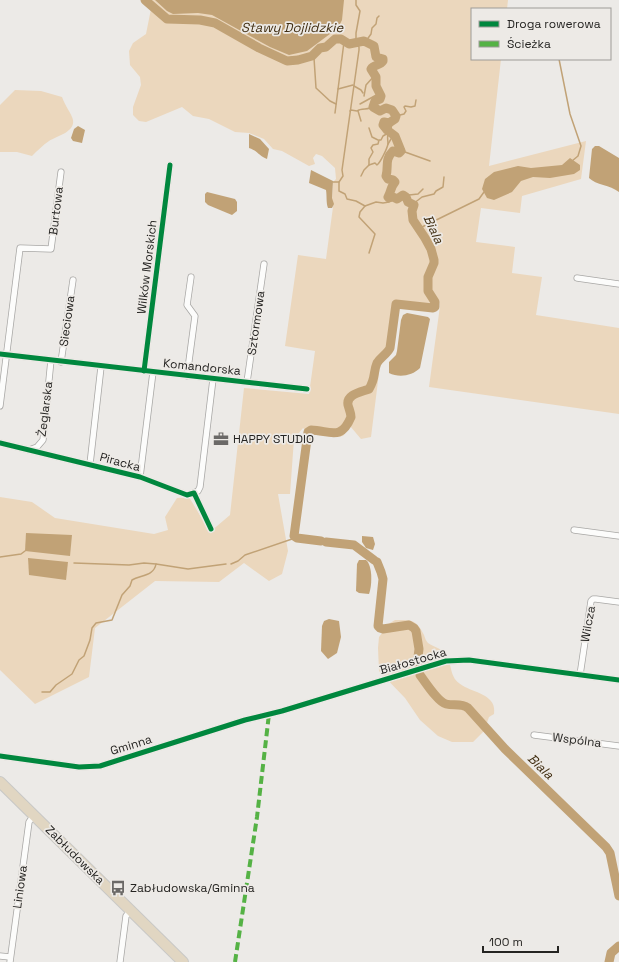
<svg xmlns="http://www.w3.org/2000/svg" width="619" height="962" font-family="'Space Grotesk',sans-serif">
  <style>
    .green { fill: #ebd7bd }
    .water { fill: #c1a276 }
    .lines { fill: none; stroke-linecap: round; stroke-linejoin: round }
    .stream { stroke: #c1a276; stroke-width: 1.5 }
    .river { stroke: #c1a276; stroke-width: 9 }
    .street-casing { stroke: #a8a7a5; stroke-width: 7 }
    .highway-casing { stroke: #c8c8c6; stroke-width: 12 }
    .street { stroke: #fcfcfb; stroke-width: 5.5 }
    .highway { stroke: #e1d6c2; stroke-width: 10 }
    .quiet { stroke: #55b245; stroke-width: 4; stroke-dasharray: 8 4; stroke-linecap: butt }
    .cycleway-casing { stroke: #edeae6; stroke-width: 8 }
    .cycleway { stroke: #00873e; stroke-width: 5 }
    .labels { text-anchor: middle; stroke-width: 3.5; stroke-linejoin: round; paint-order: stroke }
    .street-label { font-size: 12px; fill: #252422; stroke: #edeae6 }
    .poi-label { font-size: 12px; fill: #252422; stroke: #edeae6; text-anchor: start }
    .water-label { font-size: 13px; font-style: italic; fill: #412e12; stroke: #edeae6 }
  </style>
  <rect width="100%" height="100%" fill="#eceae7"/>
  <g class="green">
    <path d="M142 0H508L507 9H472V59H501L489 166 586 141 581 179 522 196 520 213 481 208 476 242 515 247 512 273 542 277 536 315 619 328V414L429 387 440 306 439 301 433 293 432 298 435 302V307L397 304 398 307 392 351 380 365 371 437 361 439 350 426 343 436 336 437 310 434 303 428 294 439 290 494H278L288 551 282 574 269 581 244 563 219 582 155 581 95 628 89 677 35 704 0 670V497L32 502 55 518 154 534 168 530 165 517 177 498 189 497 210 532 230 515 244 388 309 394 315 351 285 346 298 255 326 259 333 207 332 198 333 182 336 179 335 168 322 156 316 154 313 158 315 164 309 166 282 151 273 149 264 139 249 133 235 132 209 119 193 116 182 107 146 122 139 121 133 115V107L141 85 140 77 130 65 129 51 133 43 146 34 151 9Z"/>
    <path d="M15 90 41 91 62 97C65 106 72 114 73 120 75 132 57 136 49 141 43 145 37 151 32 156L17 152H0V105Z"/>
    <path d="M395 620C412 620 416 619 424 635 425 638 426 641 428 643 434 647 443 649 446 655 454 669 448 678 465 687 477 693 497 696 494 714L489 717 484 731 473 742H452L438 736 420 720 405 698 379 671 378 648 379 637 390 623Z"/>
  </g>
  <g class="water">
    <path d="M155 0H344L342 20 338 28 307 51 289 55 270 47 212 15 198 13 173 14 167 11Z"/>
    <path d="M333 37C338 37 346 38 349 44L334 41 326 50 317 48 318 44 323 46Z"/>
    <path d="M78 126 85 130 82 143 73 141 71 138 74 129Z"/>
    <path d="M249 134 260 139 269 149 267 159C259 156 258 151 249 148Z"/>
    <path d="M595 146H599L619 158V192C610 185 596 185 589 178L592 149Z"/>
    <path d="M570 158 580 165V170L574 174 550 178 533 177 521 181 512 192 494 200 487 198 482 189 485 179 494 172 518 166 531 168 562 165Z"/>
    <path d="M311 170 333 181 332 198 334 204 332 208H328C326 203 327 196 326 190L309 183Z"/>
    <path d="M207 192 235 199 237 202V211L232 215 208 205 205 202V194Z"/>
    <path d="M407 313 428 317 430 319 420 368C412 376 399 378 389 373V362L396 355 397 351 401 320 403 315Z"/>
    <path d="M26 533 72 535 70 556 25 551Z"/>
    <path d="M362 536 373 537 375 544 373 550 366 548 362 542Z"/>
    <path d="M28 558 68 562 66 580 29 575Z"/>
    <path d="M359 560H366C373 566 372 586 369 594L359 593 356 591 357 564Z"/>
    <path d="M329 619 339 621 341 637 337 653 328 659 321 651 322 626 324 621Z"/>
  </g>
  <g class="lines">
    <g class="stream">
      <path d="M356 0V5L360 11 356 33V43L359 47V50L342 170 343 176 339 182V191L345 194 347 199 356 201 365 206 376 202 383 203 389 202 390 198"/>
      <path d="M366 41 371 34 372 28 376 24 377 18 379 16"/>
      <path d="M313 55 314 58 316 88 330 101 336 104"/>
      <path d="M559 59 570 114 581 146 578 156 572 161"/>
      <path d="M354 86 361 90 363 93"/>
      <path d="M338 89 353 85"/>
      <path d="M364 96 366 85 375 75"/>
      <path d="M360 104 380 93"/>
      <path d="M350 111 351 110 357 111C362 107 369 111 373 106"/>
      <path d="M358 111 361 121"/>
      <path d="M335 113 344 42"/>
      <path d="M396 116 404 114 406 111 404 107 405 106 411 107 415 106 416 100"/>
      <path d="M369 128 372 137 378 140"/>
      <path d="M388 144 391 139 392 134"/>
      <path d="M400 148 404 149 405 152 430 161"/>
      <path d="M369 165 375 163 377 165C380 163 387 149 388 144 388 140 387 138 388 134"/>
      <path d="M361 176 364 170 369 165V159L373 152 371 148 373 145 378 144 379 140H381L383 136 390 132 393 120"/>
      <path d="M333 182H339"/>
      <path d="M406 197 409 195 418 194 423 189"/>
      <path d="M413 204 422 197 434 194 436 191 443 187 444 177"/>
      <path d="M365 206 360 212 359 217 375 234 369 253"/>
      <path d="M420 228 479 199 484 192"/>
      <path d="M0 557 21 554 25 551"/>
      <path d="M74 563 129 565 144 563 156 564 188 569 226 564"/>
      <path d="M231 564 238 561 245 555 295 538"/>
      <path d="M42 692H50L56 685 72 674 79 660 84 656 90 640 92 628 96 623 112 620 122 595 130 586 132 580C141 575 154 576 156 564"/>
    </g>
    <g class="river">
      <path d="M145 0 167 19 200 20 215 23 259 48 287 61 298 60 312 56 320 48 326 47 335 39H341L349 44 364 41 374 46 376 57 383 59V61C380 66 374 64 371 69L376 77V86L381 96 380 99 375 101 373 107 380 111 386 108 392 110 396 116 395 119 389 123 384 122 383 125 387 130 395 136 401 151 399 153 393 151C384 160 389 166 386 176L388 179 393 180 395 182C391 186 391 192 388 197L389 198 393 197 397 199 403 195 406 197 408 202 414 205 412 211 413 220 425 238 431 249 434 260V263L428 277V291L435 302V307L433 308 396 304 390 348C387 354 381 357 377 363 373 372 376 378 369 389 362 392 346 394 348 405 349 409 351 413 351 417 341 441 331 431 311 430L308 432 294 536 297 538 321 541"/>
      <path d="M326 542 354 545 374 560"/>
      <path d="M377 562 381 572 383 579 378 626 380 628 383 629 409 625 414 628 416 631 419 649 417 665"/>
      <path d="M420 675C426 683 438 702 446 704 454 706 461 703 468 708L505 749 606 847 610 853 619 896"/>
      <path d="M609 962 611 953 619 946"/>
    </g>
    <g class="street-casing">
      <g id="street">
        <path d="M577 278 619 284"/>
        <path d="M0 354 307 389"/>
        <path d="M61 362 73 280"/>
        <path d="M144 371 170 165"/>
        <path d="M187 376 195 316 187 305 191 277"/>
        <path d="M247 382 264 264"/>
        <path d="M0 406 20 248 51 249 61 172"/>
        <path d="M0 443 140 477 187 495 194 493 211 529"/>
        <path d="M29 450 37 447 43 440 51 360"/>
        <path d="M90 464 101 367"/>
        <path d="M140 477 153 372"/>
        <path d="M194 493 198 491 200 487 213 379"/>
        <path d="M574 530 619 536"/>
        <path d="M580 675 591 601 593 599H596L619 602"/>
        <path d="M534 735 619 746"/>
        <path d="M0 756 79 767 100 766 245 720 282 711 423 668 446 661 469 660 619 680"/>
        <path d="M0 956 10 957"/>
        <path d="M10 962 29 822 34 815"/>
        <path d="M120 962 126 916 131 910"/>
      </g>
    </g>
    <g class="highway-casing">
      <path id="highway" d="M0 782 183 962"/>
    </g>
    <use href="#street" class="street"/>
    <use href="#highway" class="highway"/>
    <path class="quiet" d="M235 962 257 817 269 714"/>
    <g class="cycleway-casing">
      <g id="cycleway">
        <path d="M0 354 307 389"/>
        <path d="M144 371 170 165"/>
        <path d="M0 443 140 477 187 495 194 493 211 529"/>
        <path d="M0 756 79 767 100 766 245 720 282 711 423 668 446 661 469 660 619 680"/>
      </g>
    </g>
    <use href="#cycleway" class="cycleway"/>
  </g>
  <defs>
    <g id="office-bare" transform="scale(1.2)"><path d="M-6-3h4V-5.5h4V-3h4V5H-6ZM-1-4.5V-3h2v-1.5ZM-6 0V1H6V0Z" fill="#6b6967" stroke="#edeae6" stroke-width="2.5" paint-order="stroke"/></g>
    <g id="bus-bare" transform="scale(1.2)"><path d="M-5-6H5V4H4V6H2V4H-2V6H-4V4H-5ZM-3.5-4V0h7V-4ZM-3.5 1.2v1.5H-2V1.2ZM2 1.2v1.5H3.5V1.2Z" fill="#6b6967" stroke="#edeae6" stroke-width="2.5" paint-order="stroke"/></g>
  </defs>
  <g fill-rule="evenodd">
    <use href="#office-bare" x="221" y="439"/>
    <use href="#bus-bare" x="118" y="888"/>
  </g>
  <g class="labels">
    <g class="street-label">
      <text transform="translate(56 211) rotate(-83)" y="4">Burtowa</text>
      <text transform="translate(147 267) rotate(-83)" y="4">Wilków Morskich</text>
      <text transform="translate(67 321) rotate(-82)" y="4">Sieciowa</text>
      <text transform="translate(256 323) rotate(-82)" y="4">Sztormowa</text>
      <text transform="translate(202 367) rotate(6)" y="4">Komandorska</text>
      <text transform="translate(45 409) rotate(-83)" y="4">Żeglarska</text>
      <text transform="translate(120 462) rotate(15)" y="4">Piracka</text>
      <text transform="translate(588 624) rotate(-80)" y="4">Wilcza</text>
      <text transform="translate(413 661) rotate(-16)" y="4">Białostocka</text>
      <text transform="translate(577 740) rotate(7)" y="4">Wspólna</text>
      <text transform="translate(131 745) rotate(-17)" y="4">Gminna</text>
      <text transform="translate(75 855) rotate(45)" y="4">Zabłudowska</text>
      <text transform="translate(20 887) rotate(-82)" y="4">Liniowa</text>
    </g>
    <g class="poi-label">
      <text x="233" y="443">HAPPY STUDIO</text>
      <text x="130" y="892">Zabłudowska/Gminna</text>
    </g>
    <g class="water-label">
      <text x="292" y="32">Stawy Dojlidzkie</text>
      <text transform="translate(434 229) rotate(65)" y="5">Biala</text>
      <text transform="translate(541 766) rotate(44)" y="5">Biala</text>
    </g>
  </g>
  <rect x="471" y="8" width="140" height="52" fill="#edeae6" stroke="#9d9b98"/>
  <rect x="479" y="21" width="20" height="6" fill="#00873e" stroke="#9d9b98"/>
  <text x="507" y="28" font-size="12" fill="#252422">Droga rowerowa</text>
  <rect x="479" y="41" width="20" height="6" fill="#55b245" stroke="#9d9b98"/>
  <text x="507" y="48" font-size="12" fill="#252422">Ścieżka</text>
  <path d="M483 946v6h75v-6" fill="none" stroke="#252422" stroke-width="2"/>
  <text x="489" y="946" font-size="12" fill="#252422" stroke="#edeae6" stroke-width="3" paint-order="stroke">100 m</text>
</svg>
